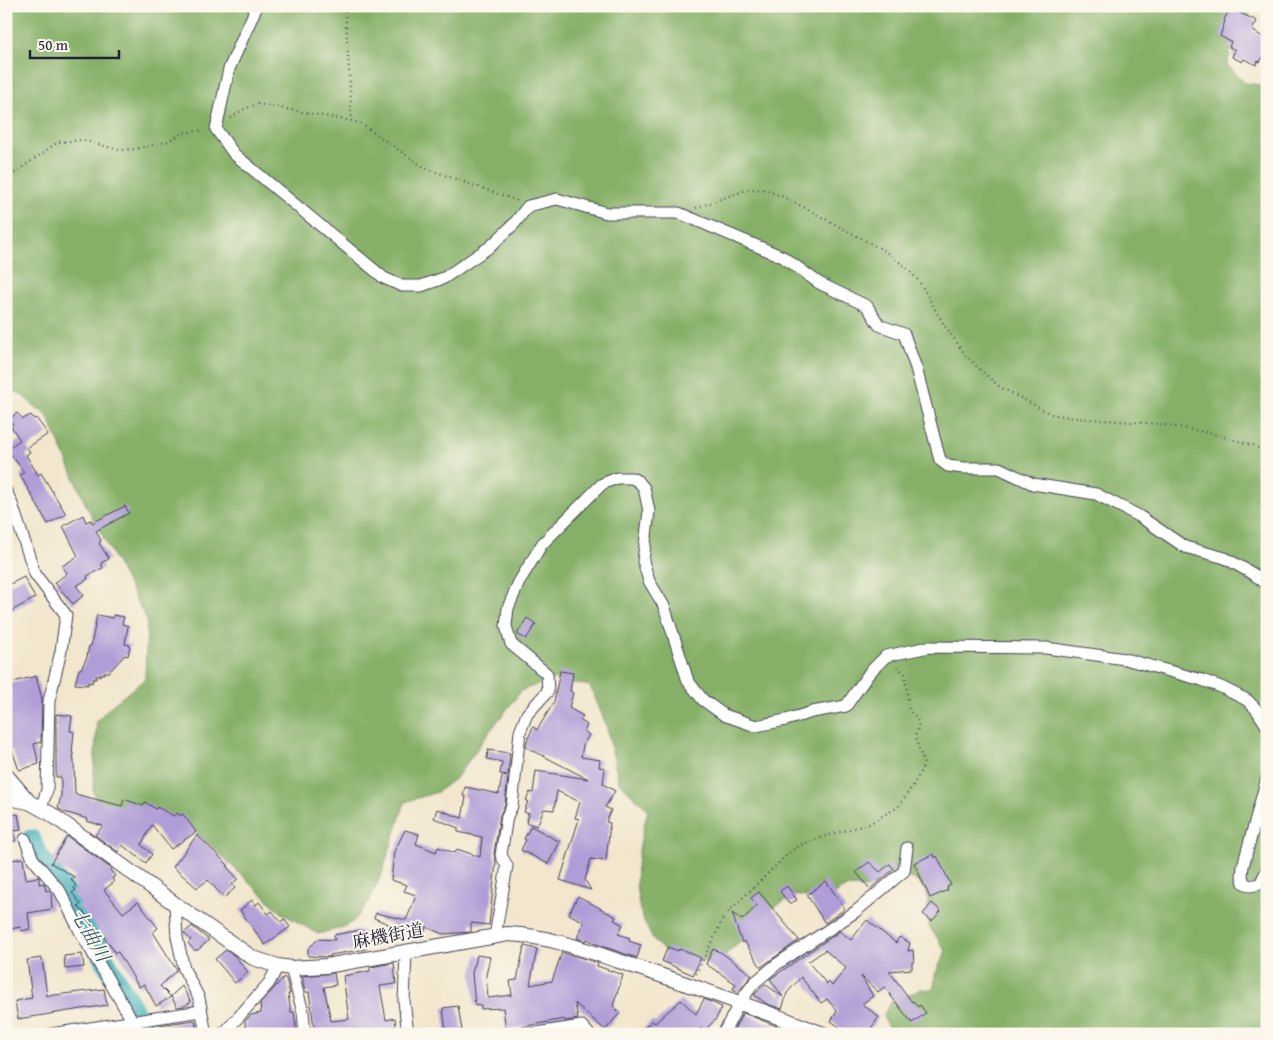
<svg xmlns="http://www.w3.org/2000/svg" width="1273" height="1040" font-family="'Gentium Book Plus','Noto Serif JP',serif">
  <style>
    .forest { fill: #86b067; stroke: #546951 }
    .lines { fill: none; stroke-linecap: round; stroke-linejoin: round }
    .river { stroke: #40b0bb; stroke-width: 21 }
    .building { fill: #b09dd7; fill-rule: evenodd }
    .minor-casing { stroke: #413f51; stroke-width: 13 }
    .tertiary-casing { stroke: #413f51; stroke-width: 16 }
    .path { stroke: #413f51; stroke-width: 2; stroke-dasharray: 1 4; stroke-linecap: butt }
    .minor { stroke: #fff; stroke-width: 11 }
    .tertiary { stroke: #fff; stroke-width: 14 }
    .labels { text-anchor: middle; stroke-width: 4; stroke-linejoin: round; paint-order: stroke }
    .street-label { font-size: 18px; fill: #22223b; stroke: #fbf7ec }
    .water-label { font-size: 19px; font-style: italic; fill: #2e5b6e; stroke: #fbf7ec }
  </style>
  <rect width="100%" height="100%" fill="#fbf7ec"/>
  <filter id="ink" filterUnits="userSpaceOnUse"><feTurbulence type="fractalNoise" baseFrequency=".02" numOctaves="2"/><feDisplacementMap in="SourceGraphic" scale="10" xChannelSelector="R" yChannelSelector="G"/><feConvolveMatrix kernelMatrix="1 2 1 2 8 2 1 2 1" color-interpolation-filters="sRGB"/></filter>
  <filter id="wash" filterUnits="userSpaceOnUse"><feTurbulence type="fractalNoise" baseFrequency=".0096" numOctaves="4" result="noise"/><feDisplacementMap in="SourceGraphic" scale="20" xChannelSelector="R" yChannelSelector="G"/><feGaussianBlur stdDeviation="1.12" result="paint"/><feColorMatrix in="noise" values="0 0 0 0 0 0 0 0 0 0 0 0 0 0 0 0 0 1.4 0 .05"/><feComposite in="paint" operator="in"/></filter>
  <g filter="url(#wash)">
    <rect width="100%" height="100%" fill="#f2e6cc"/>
    <path class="forest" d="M6 6H1255C1241 27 1232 40 1227 65L1245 83 1267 86V1034H891L883 1016 891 1002 922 989 934 990 935 975 946 951 929 926 927 892 914 879 887 873 869 888 846 887 823 900 794 895 766 912 739 943 716 962C705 961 692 962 681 960 669 957 658 946 652 937 627 896 637 853 648 810L619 782 606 724 590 686 553 679 522 690 489 732 457 777 437 792 405 802 382 873 369 901 354 921 341 928 318 934 282 913 195 831 98 808 93 788 97 720 111 706 145 679 147 620 86 505 48 417 18 392H6Z"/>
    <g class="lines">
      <path class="river" d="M31 840 37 854 67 894 147 1034"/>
    </g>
    <g id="blocks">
      <g class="building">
        <path d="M1230 8 1257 21 1252 30 1267 40V51L1260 62 1258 61 1256 65 1244 59 1242 62 1232 57 1235 50 1229 47 1231 42 1220 36 1225 21 1224 20Z"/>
        <path d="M17 413 23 419 31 415 34 419 36 418 48 434 27 448 30 452 26 455 38 475 41 473 66 514 48 524 20 475 24 472 7 449 20 440 10 425 13 424 9 419Z"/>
        <path d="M125 506 129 513 96 531 101 541 99 543 109 559 101 563 103 568 87 576 88 579 76 586 84 595 73 604 55 583 67 573 62 566 78 556 63 526 83 515 86 522 91 520 92 523Z"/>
        <path d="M24 577 35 598 6 614V586Z"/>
        <path d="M97 615 113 618V615L124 617 122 624 128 626 125 644 130 645 128 656 125 655 109 672H104V674H100V676H96V679H93L92 683 88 682V685L75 684 79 669H81L87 657 89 646H91Z"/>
        <path d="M527 618 536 624 526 639 517 634Z"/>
        <path d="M560 671 573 673 570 691 573 693 569 708 583 716 580 720 587 725 584 731 589 735 583 745 581 757 600 760 599 767 605 768 603 784 615 791 605 807 611 810 606 822 610 823 606 861 591 859 585 880 591 890 560 880 579 819 575 818 580 802 557 791 554 810 544 809 537 826 526 823 529 814 524 812 528 801 526 800 530 792 533 793 536 771 588 779 526 747 527 741 533 727 537 730 554 702Z"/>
        <path d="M36 676 42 699 41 742 34 744 39 764 19 770 12 750 6 751V684Z"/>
        <path d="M56 714 72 716 70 731 74 732 72 753H73L74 763 75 794 122 806 124 799 143 806 145 802 156 809 157 807 174 816 178 813 180 816 183 814 196 832 171 849 152 825 141 845 152 854 146 863 122 845 118 852 95 835 103 826 87 821 88 819 64 812 58 808 61 796V777H56Z"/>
        <path d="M488 750 510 753 508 775 500 774 502 762 487 759Z"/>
        <path d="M502 776 508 777 505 804 500 815 494 854 496 862 489 925 471 923V932L443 934 426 927 422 938 374 918 376 913 406 920 411 909 416 895 404 891 407 885 391 880 394 852 405 830 419 834 416 844 436 852 438 847 455 853 457 849 480 857 482 837 458 832V828L434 818 437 809 462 818 466 797 463 796 465 787 499 794Z"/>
        <path d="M6 813H11V815L18 814 21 830 14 831 16 841 6 843Z"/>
        <path d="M531 826 560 842 548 864 521 850 526 840 524 839Z"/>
        <path d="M197 835 228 865 227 867 238 879 232 884 235 888 224 898 208 880 197 888 173 867Z"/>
        <path d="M67 836 112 869 110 870 115 876 112 878 114 882 104 890 123 913 138 902 158 928 153 932 176 969V971L160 986 171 997 156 1006 144 984 139 987 118 952 115 953 109 943 108 944 103 935 78 906 81 904 72 893 76 890 74 888 76 886 71 879 76 878 51 863Z"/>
        <path d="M934 854 935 858 937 856 951 885 947 887 948 890 930 898 914 863Z"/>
        <path d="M23 858 26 879 39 877V884L44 883 46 891 49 890 51 892 52 909 28 913 30 929 21 931 20 927 6 930V896H10L6 861Z"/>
        <path d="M869 862 880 872 890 864 894 869 870 889 856 872Z"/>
        <path d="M826 881 845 909 825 923 807 895Z"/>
        <path d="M787 886 797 900 789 904 780 891Z"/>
        <path d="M759 892 799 940 761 967 744 941 742 943 732 913 742 920 757 906 751 898Z"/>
        <path d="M578 896 616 917 614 920 623 925 618 934 630 938 629 941 641 945 637 958 599 945 587 939 586 941 577 938 584 922 569 914Z"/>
        <path d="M252 900 256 905 259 902 268 914 272 911 281 922 284 919 290 927 265 945 240 910Z"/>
        <path d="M932 903 941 911 932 921 923 914Z"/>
        <path d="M867 920 896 943 899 937 910 943 908 951 913 950 914 962H912V969L889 971 912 1002 913 1001 918 1007 920 1005 926 1013 912 1023 884 987 878 992 861 976 873 996 862 1004 879 1017 867 1034H849L831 1021 837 1011 827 999 821 1003 801 977 787 993 782 1009 767 1004 754 995 765 984 783 997 770 979 840 931 851 940ZM825 950 846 968 832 986 829 982 827 984 808 962Z"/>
        <path d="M192 926 209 940 198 950H194L188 943 191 940 184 933Z"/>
        <path d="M360 930 372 936 366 949 330 955 331 956 328 957 308 956V949L318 939 335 940 334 935Z"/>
        <path d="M524 946 537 949 530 985 552 981 562 952 595 962 598 963 597 966 623 975 613 1006 620 1013 605 1030 575 1003 578 1019 565 1021 564 1019 506 1030 503 1008 481 1009V1005L475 1006 472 973 474 965H475L477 955 490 957 486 975 488 998 512 995 510 981 517 980Z"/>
        <path d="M668 947 678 951 679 949 688 952 701 958 693 975 662 961Z"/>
        <path d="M713 949 722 953 752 975 738 992 733 989 736 984 706 964Z"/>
        <path d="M226 950 235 956 248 972 235 983 215 959Z"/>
        <path d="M82 954 84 967 65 969 64 956Z"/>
        <path d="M42 958 47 996 104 989 107 1005 18 1019 15 1001 32 998 27 960Z"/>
        <path d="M394 963 396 984 380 986 386 1020 395 1018 397 1034H315L309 992H305L302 976 334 973 336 985 324 987 331 1021 349 1019 343 976 370 971V967Z"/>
        <path d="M284 977 286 979 290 994H288L291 1012H294L297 1034H246L245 1021 251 1015 261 1013 260 1004Z"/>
        <path d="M182 986 191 1002 184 1006 177 1007 171 996Z"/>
        <path d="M704 999 722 1007 716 1019 704 1031 701 1028 695 1034H637L652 1021 655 1023 681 1000 696 1014Z"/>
        <path d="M458 1006 462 1030 446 1033 443 1008Z"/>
        <path d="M743 1013 777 1026 774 1034H737L733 1031Z"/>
        <path d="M195 1020 197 1034H156L152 1026Z"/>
      </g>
    </g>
  </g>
  <g filter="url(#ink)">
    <use href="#blocks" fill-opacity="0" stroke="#413f51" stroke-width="1"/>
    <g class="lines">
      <g class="minor-casing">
        <g id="minor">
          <path d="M257 6 229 69 216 129 234 154 384 278 402 286H421L444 278 491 246 514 224 528 206 557 199 607 213H679L783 257 819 283 867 306 879 325 904 334 916 368 940 460 948 466 963 468H999L1033 484 1096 494 1139 516 1185 547 1225 558 1255 575 1267 584"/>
          <path d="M6 491 12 504 35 574 66 615 61 651 49 701 47 790 41 808"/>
          <path d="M1267 778 1243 866 1242 876 1244 883 1250 886 1260 884 1267 870"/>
          <path d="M25 839 33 859 60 891 81 933 140 1034"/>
          <path d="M175 904 177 937 184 969 199 998 206 1034"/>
          <path d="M495 936 507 866 501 855 507 816 512 806 520 732 527 714 548 691 547 674 511 644 506 626 508 608 519 582 542 544 602 484 617 478H632L639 482 644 488 649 511 643 561 649 581 664 606 688 681 703 700 724 715 756 726 786 720 812 712 846 706 870 672 886 656 929 647 1046 648 1125 659 1202 680 1221 687 1247 700 1256 709 1267 726"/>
          <path d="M406 953 404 1001 408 1034"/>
          <path d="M291 968 303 1012 305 1034"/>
          <path d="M51 1034 201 1011"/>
          <path d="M222 1034 226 1031 269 983 278 966"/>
          <path d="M530 1034 582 1026 589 1034"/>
          <path d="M723 1034 740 1002 754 983 777 964 855 912 904 871 907 848"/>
        </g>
      </g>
      <g class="tertiary-casing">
        <g id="tertiary">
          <path d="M6 775 29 802 51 814 175 904 253 958 278 966 291 968 326 966 508 934C552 936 595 953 636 967 699 988 761 1010 823 1034"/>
          <path d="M6 799H13L29 802"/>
        </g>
      </g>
      <g class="path">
        <path d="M345 6 352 121"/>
        <path d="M231 118 242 110 258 104 352 121 360 123 425 168 518 201"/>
        <path d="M6 179 58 142 82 140 119 150 135 149 166 142 183 133 204 130"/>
        <path d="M696 208 749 189 767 190 788 199 883 250 902 264 919 281 943 323 964 353 978 368 1000 387 1051 414 1075 418 1160 424 1210 433 1255 446 1267 454"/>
        <path d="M696 974 725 915 790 852 800 845 832 834 869 824 898 807 914 784 924 764 915 736C921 724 919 719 909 711L905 674 895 665"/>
      </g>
      <use href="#minor" class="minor"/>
      <use href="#tertiary" class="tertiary"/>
    </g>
  </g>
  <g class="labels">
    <g class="street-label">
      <text transform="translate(388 936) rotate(-10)" y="6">麻機街道</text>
    </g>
    <g class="water-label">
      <text transform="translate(91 935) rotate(60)" y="7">七曲川</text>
    </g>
  </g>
  <rect width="1273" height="1040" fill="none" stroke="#fbf7ec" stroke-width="25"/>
  <path d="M30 50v8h89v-8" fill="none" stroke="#22223b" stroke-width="2.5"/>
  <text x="38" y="50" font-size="15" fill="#22223b" stroke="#fbf7ec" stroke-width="4" paint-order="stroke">50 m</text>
</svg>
